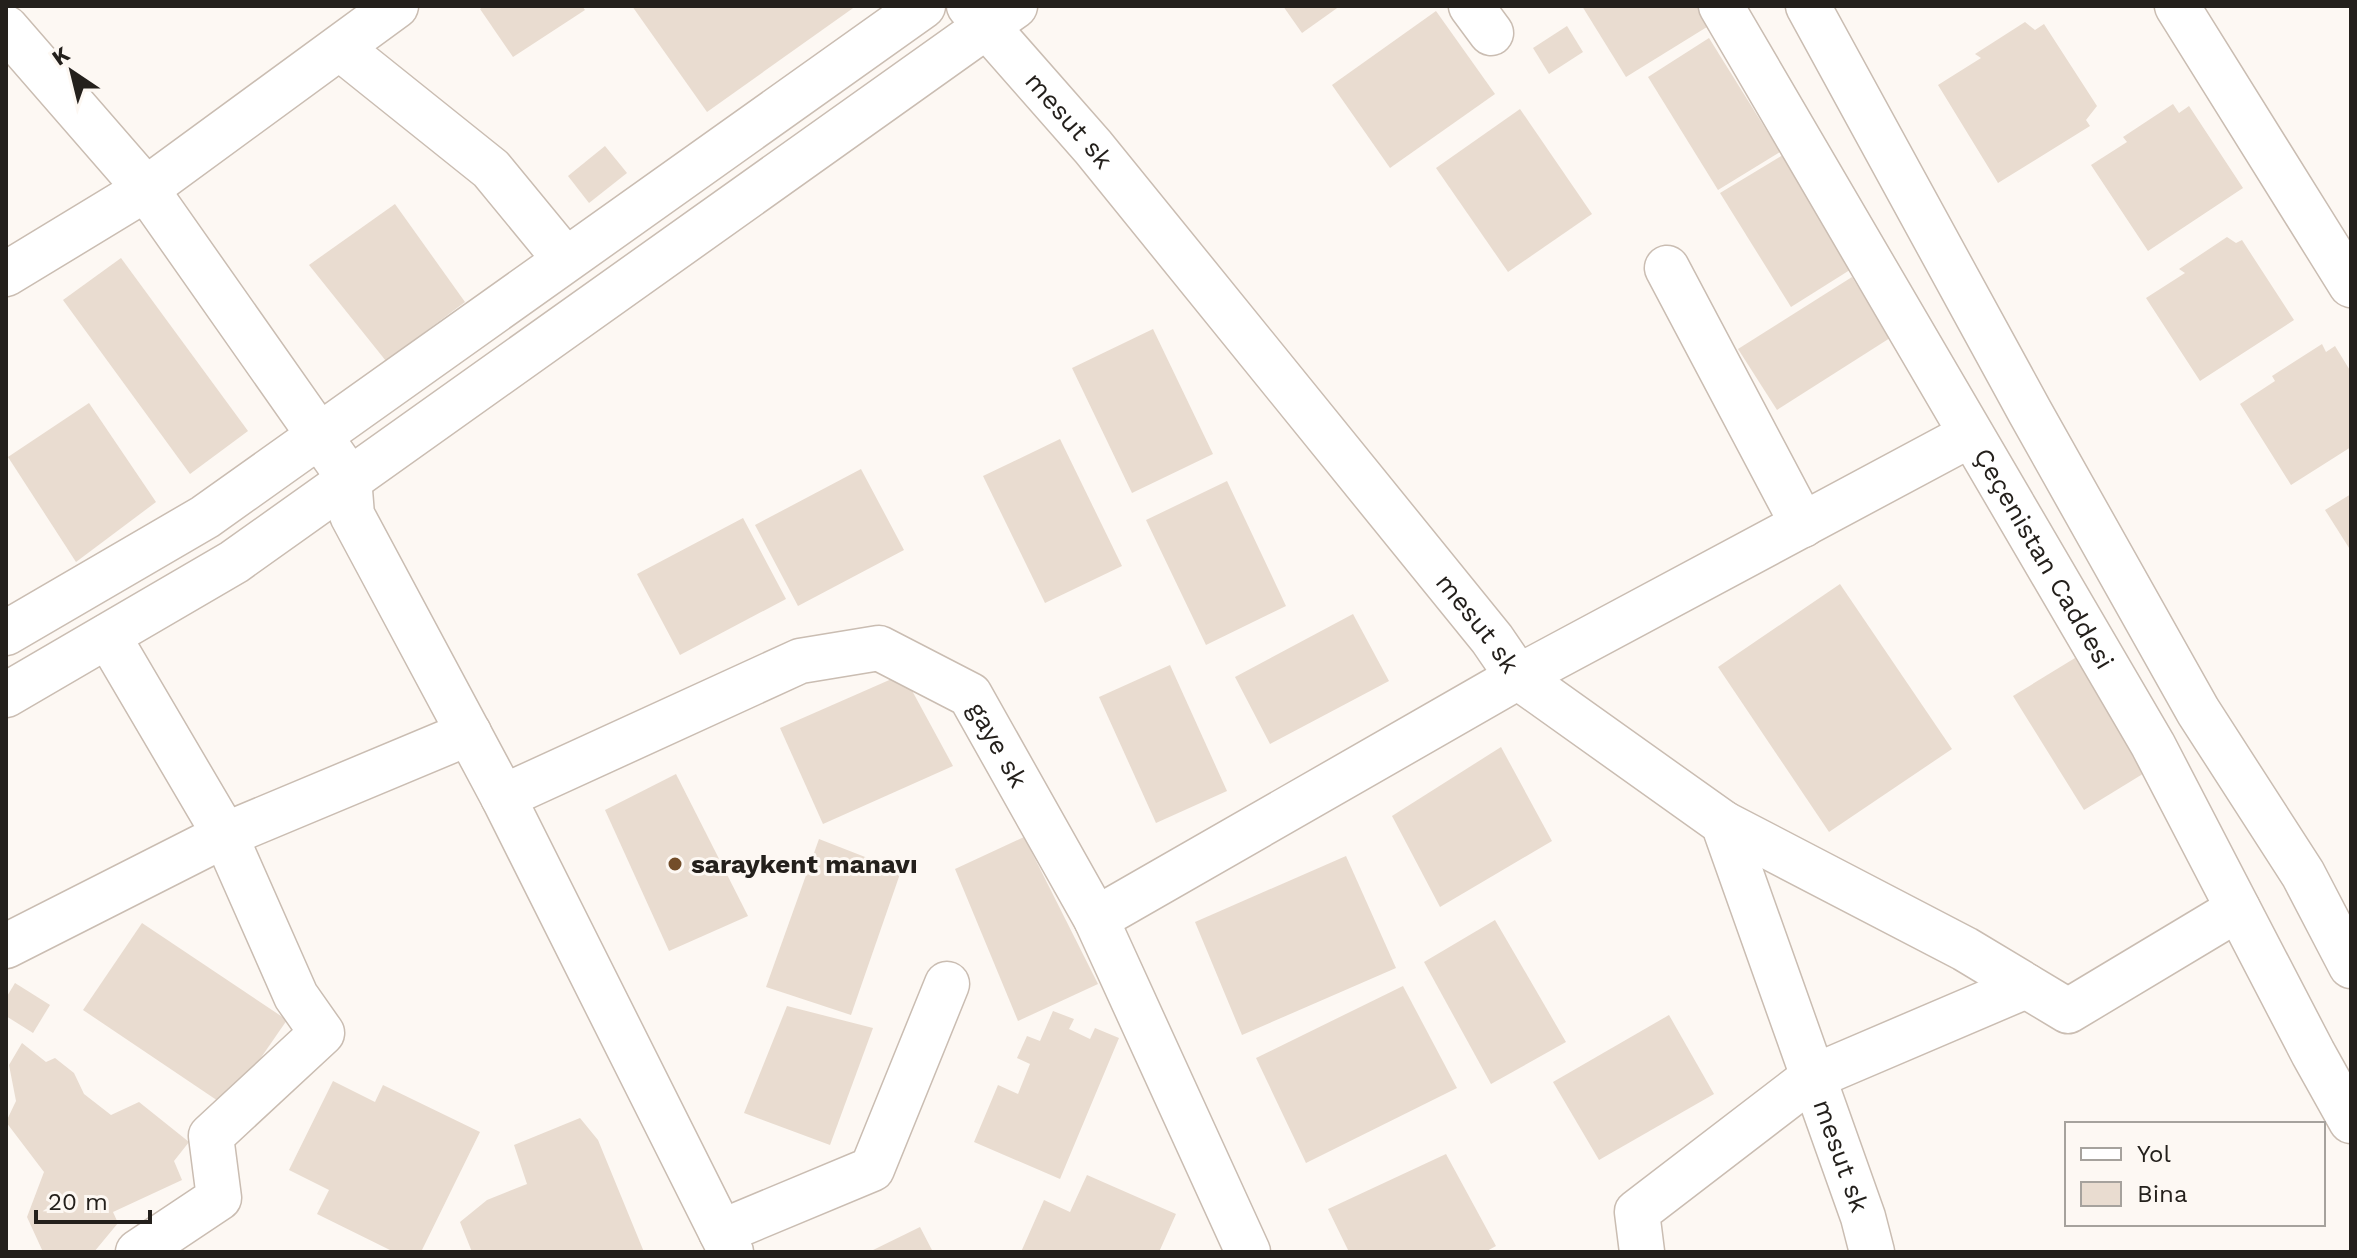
<svg xmlns="http://www.w3.org/2000/svg" width="2357" height="1258" font-family="'Work Sans',sans-serif">
  <style>
    .building { fill: #e9dcd0 }
    .lines { fill: none; stroke-linecap: round; stroke-linejoin: round }
    .minor-casing { stroke: #cabdb2; stroke-width: 47 }
    .major-casing { stroke: #cabdb2; stroke-width: 47 }
    .minor { stroke: #fff; stroke-width: 44 }
    .major { stroke: #fff; stroke-width: 44 }
    .poi-dot { fill: #734d29; stroke: #fdf8f3; stroke-width: 3 }
    .labels { text-anchor: middle; stroke-width: 6; stroke-linejoin: round; paint-order: stroke }
    .street-label { font-size: 26px; fill: #24201c; stroke: #fdf8f3 }
    .poi-label { font-size: 26px; font-weight: bold; fill: #24201c; stroke: #fdf8f3; text-anchor: start }
  </style>
  <rect width="100%" height="100%" fill="#fdf8f3"/>
  <g class="building">
    <path d="M484 6H582L585 10 513 57 480 9Z"/>
    <path d="M632 6H856L707 112Z"/>
    <path d="M1283 6H1340L1302 33Z"/>
    <path d="M1582 6H1705L1715 22 1626 77Z"/>
    <path d="M1436 11 1495 94 1390 168 1332 85Z"/>
    <path d="M2025 22 2035 30 2044 24 2097 106 2086 120 2090 126 1998 183 1938 85 1981 58 1975 54Z"/>
    <path d="M1567 26 1583 52 1549 74 1533 48Z"/>
    <path d="M1709 38 1780 152 1718 190 1648 77Z"/>
    <path d="M2173 104 2179 113 2189 106 2243 188 2148 251 2091 165 2127 142 2123 137Z"/>
    <path d="M1520 109 1592 214 1508 272 1436 168Z"/>
    <path d="M605 146 627 173 589 203 568 176Z"/>
    <path d="M1783 155 1853 268 1791 307 1720 193Z"/>
    <path d="M395 204 465 302 386 361 309 265Z"/>
    <path d="M2227 237 2236 243 2242 240 2294 320 2200 381 2146 298 2185 273 2179 269Z"/>
    <path d="M121 258 248 431 190 474 63 300Z"/>
    <path d="M1852 277 1890 338 1777 410 1738 349Z"/>
    <path d="M1153 329 1213 454 1132 493 1072 368Z"/>
    <path d="M2322 344 2326 352 2335 346 2351 372V447L2291 485 2240 404 2275 381 2272 376Z"/>
    <path d="M89 403 156 502 76 562 8 457Z"/>
    <path d="M1060 439 1122 566 1045 603 983 476Z"/>
    <path d="M861 469 904 550 798 606 755 525Z"/>
    <path d="M1227 481 1286 606 1206 645 1146 520Z"/>
    <path d="M2351 494V551L2325 510Z"/>
    <path d="M743 518 786 599 680 655 637 574Z"/>
    <path d="M1840 584 1952 749 1829 832 1718 667Z"/>
    <path d="M1353 614 1389 681 1270 744 1235 677Z"/>
    <path d="M2075 658 2146 772 2084 810 2013 696Z"/>
    <path d="M1170 665 1227 791 1156 823 1099 697Z"/>
    <path d="M903 674 953 766 823 824 780 728Z"/>
    <path d="M1501 747 1552 841 1440 907 1392 816Z"/>
    <path d="M676 774 748 916 669 951 605 810Z"/>
    <path d="M1024 837 1098 984 1018 1021 955 869Z"/>
    <path d="M819 839 901 871 851 1015 766 987Z"/>
    <path d="M1346 856 1396 968 1242 1035 1195 922Z"/>
    <path d="M1495 920 1566 1042 1491 1084 1424 962Z"/>
    <path d="M142 923 287 1020 227 1107 83 1010Z"/>
    <path d="M15 983 50 1005 33 1033 6 1016V998Z"/>
    <path d="M1403 986 1457 1088 1306 1163 1256 1058Z"/>
    <path d="M787 1006 873 1028 830 1145 744 1113Z"/>
    <path d="M1053 1011 1074 1019 1069 1029 1090 1039 1095 1028 1119 1038 1060 1179 974 1142 998 1085 1018 1094 1030 1064 1017 1058 1027 1036 1040 1041Z"/>
    <path d="M1669 1015 1714 1094 1599 1160 1553 1082Z"/>
    <path d="M22 1043 46 1062 55 1058 74 1073 84 1094 111 1115 139 1102 189 1142 174 1161 182 1180 113 1212 118 1223 94 1252H43L27 1217 44 1172 6 1122 16 1101 9 1065Z"/>
    <path d="M333 1081 375 1102 383 1085 480 1132 421 1252H394L317 1214 329 1190 289 1170Z"/>
    <path d="M580 1118 598 1140 644 1252H472L460 1222 487 1200 527 1184 514 1145Z"/>
    <path d="M1446 1154 1496 1246 1485 1252H1349L1328 1209Z"/>
    <path d="M1087 1175 1176 1214 1159 1252H1021L1044 1200 1070 1212Z"/>
    <path d="M920 1227 933 1252H869Z"/>
  </g>
  <g class="lines">
    <g class="minor-casing">
      <g id="minor">
        <path id="s1" d="M969 6 1093 147 1492 639 1518 677 1723 823 1863 1217 1872 1252"/>
        <path d="M1471 6 1491 33"/>
        <path d="M2177 6 2351 285"/>
        <path d="M6 28 146 189 349 478 352 515 503 797 731 1252"/>
        <path d="M340 48 491 169 565 259"/>
        <path d="M1667 268 1803 525"/>
        <path d="M6 274 146 189 396 6"/>
        <path d="M6 633 205 517 923 6"/>
        <path d="M6 695 234 562 1015 6"/>
        <path id="s2" d="M503 797 800 661 879 648 970 695 1096 919 1248 1252"/>
        <path d="M1723 823 1965 949 2068 1011 2238 909"/>
        <path d="M1096 919 1518 677 1970 435"/>
        <path d="M6 946 225 835 108 636"/>
        <path d="M721 1232 872 1169 947 984"/>
        <path d="M138 1252 219 1198 211 1136 322 1033 296 996 225 835 469 733"/>
        <path d="M1642 1252 1637 1212 1813 1077 2026 986"/>
      </g>
    </g>
    <g class="major-casing">
      <g id="major">
        <path id="s3" d="M1721 6 2153 745 2313 1053 2351 1121"/>
        <path d="M1808 6 2030 412 2198 711 2303 874 2351 966"/>
      </g>
    </g>
    <use href="#minor" class="minor"/>
    <use href="#major" class="major"/>
  </g>
  <circle class="poi-dot" cx="675" cy="864" r="8"/>
  <g class="labels">
    <g class="street-label">
      <text dy="9" stroke="none"><textPath href="#s1" startOffset="152">mesut sk</textPath></text>
      <text dy="9" stroke="none"><textPath href="#s3" startOffset="640">Çeçenistan Caddesi</textPath></text>
      <text dy="9" stroke="none"><textPath href="#s1" startOffset="800">mesut sk</textPath></text>
      <text dy="9" stroke="none"><textPath href="#s2" startOffset="566">gaye sk</textPath></text>
      <text dy="9" stroke="none"><textPath href="#s1" startOffset="1472">mesut sk</textPath></text>
    </g>
    <g class="poi-label">
      <text x="691" y="873">saraykent manavı</text>
    </g>
  </g>
  <rect width="2357" height="1258" fill="none" stroke="#24201c" stroke-width="16"/>
  <rect x="2065" y="1122" width="260" height="104" fill="#fdf8f3" stroke="#a6a29d" stroke-width="2"/>
  <rect x="2081" y="1148" width="40" height="12" fill="#ffffff" stroke="#a6a29d" stroke-width="2"/>
  <text x="2137" y="1162" font-size="24" fill="#24201c">Yol</text>
  <rect x="2081" y="1182" width="40" height="24" fill="#e9dcd0" stroke="#a6a29d" stroke-width="2"/>
  <text x="2137" y="1202" font-size="24" fill="#24201c">Bina</text>
  <g transform="translate(72 72) rotate(325)" stroke="#fdf8f3" stroke-width="6" paint-order="stroke">
  <path d="M0-6L14 30L0 20L-14 30Z" fill="#24201c"/>
  <text y="-12" font-size="22" font-weight="bold" text-anchor="middle" fill="#24201c">K</text>
  </g>
  <path d="M36 1210v12h114v-12" fill="none" stroke="#24201c" stroke-width="4"/>
  <text x="48" y="1210" font-size="24" fill="#24201c" stroke="#fdf8f3" stroke-width="6" paint-order="stroke">20 m</text>
</svg>
